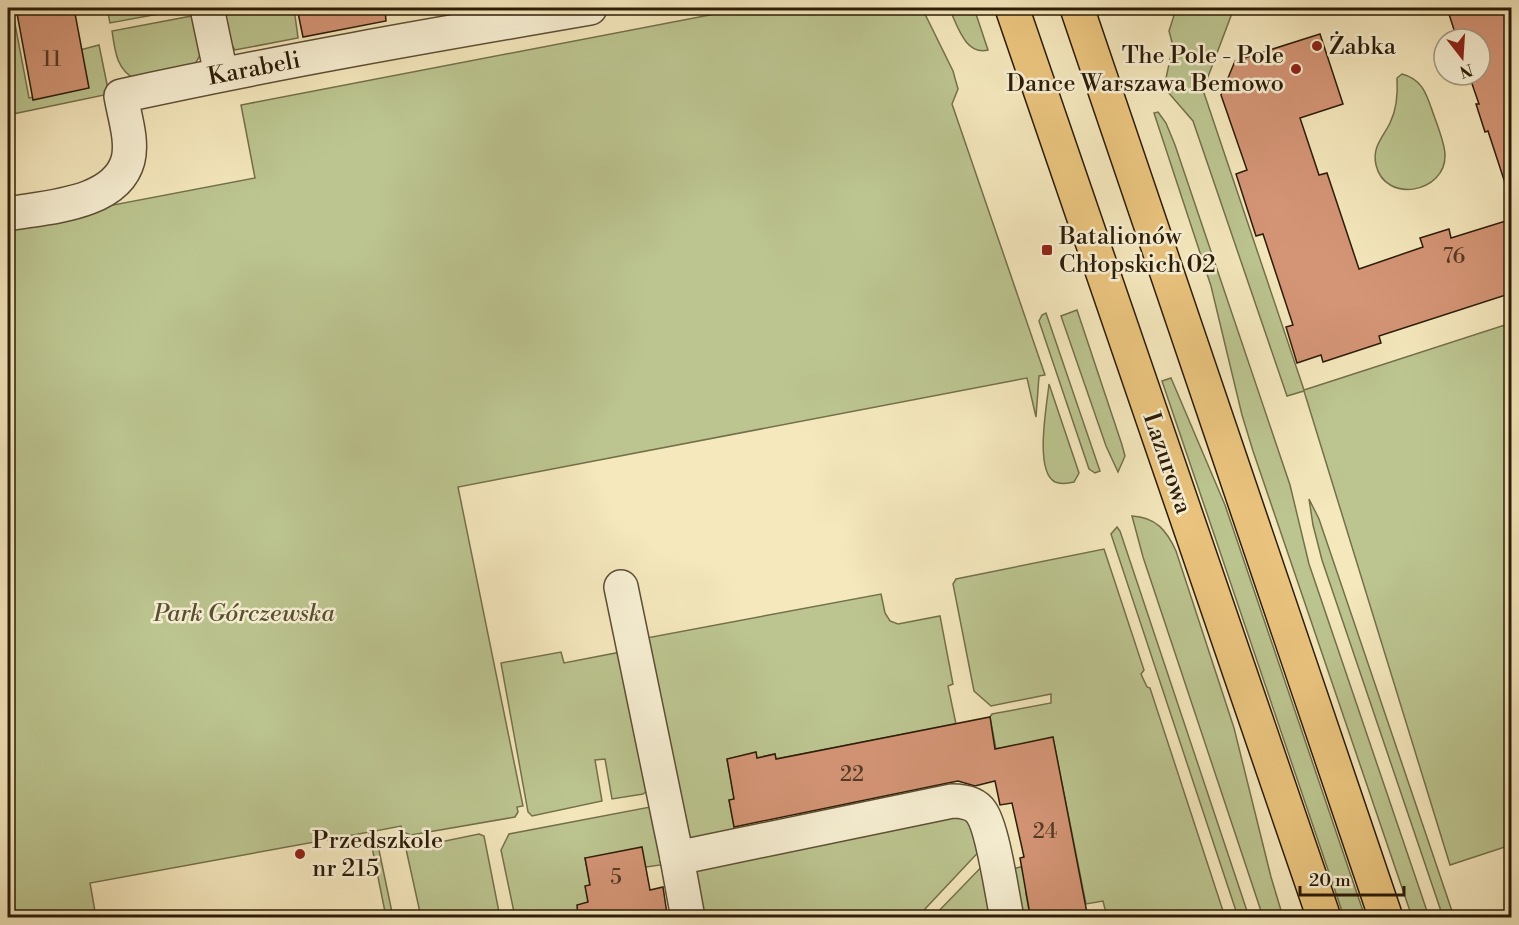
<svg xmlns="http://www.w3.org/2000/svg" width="1519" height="925" font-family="'Libre Bodoni',serif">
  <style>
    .green { fill: #bcc590; stroke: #74704c; stroke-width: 1.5 }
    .building { fill: #d49576; stroke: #2c1c08; stroke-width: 1.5 }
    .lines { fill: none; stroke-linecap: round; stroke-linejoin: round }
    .minor-casing { stroke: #5e4f35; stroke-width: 36 }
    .major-casing { stroke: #2c1c08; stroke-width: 36 }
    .minor { stroke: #f8f0d4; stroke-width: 33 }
    .major { stroke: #eac47e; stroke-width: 33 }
    .poi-dot { fill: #8f2418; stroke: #f8f0d4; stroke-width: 2 }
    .labels { text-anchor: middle; stroke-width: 5; stroke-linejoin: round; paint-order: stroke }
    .number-label { font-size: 21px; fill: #563a24 }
    .poi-label { font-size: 24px; fill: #2c1c08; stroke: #f8f0d4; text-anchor: start }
    .street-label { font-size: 24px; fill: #2c1c08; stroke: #f8f0d4 }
    .park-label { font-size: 24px; font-style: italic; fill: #574f31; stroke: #f8f0d4 }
  </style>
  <rect width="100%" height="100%" fill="#f5e8bd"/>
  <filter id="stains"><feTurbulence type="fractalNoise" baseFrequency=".00333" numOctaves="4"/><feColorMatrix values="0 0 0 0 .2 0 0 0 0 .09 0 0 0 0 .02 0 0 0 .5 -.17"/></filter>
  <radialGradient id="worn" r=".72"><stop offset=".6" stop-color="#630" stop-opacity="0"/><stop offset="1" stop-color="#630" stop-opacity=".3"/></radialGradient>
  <g class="green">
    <path d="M8 8H12L29 98 88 87 76 51 99 45 109 94 8 115Z"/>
    <path d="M107 8H191L110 23Z"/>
    <path d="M218 8H294L298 38 235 50 224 33Z"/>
    <path d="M746 8H922L953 71 958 89 952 104 1045 375 1039 376 1036 417 1027 378 458 487 523 806 517 807 518 812 515 817 411 835 403 832 401 826 375 831 393 917H386L369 832 90 883 96 917 8 918V225L255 178 241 105Z"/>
    <path d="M949 8H974L988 50C965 56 957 24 949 8Z"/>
    <path d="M1188 8H1234L1203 90 1304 390 1511 323V845L1450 865 1304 391 1287 396 1193 121 1167 91 1166 78 1173 46 1169 31 1175 12Z"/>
    <path d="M197 15 201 53 193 68 135 79C116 69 115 50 112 31Z"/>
    <path d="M1402 74C1421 79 1426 92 1432 110 1436 122 1445 143 1445 155 1446 193 1385 204 1376 165 1372 147 1382 139 1390 123 1397 109 1398 94 1397 78Z"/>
    <path d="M1158 112 1166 123 1175 145 1290 485 1309 564 1429 917H1412L1253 451 1242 415 1211 286 1154 113Z"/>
    <path d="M1077 310 1122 445 1125 456 1118 472 1106 446 1061 316Z"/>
    <path d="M1046 313 1100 471 1095 473 1089 469 1039 321 1042 315Z"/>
    <path d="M1171 378 1225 505 1365 917H1344L1162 381Z"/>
    <path d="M1049 384 1079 473 1074 482C1068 483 1062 485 1055 482 1034 471 1047 405 1049 384Z"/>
    <path d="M1309 499 1319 519 1454 917H1443L1322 560 1313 525Z"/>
    <path d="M1132 516C1156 517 1167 531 1176 551L1234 728 1271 877 1283 917H1263L1143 557Z"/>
    <path d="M1117 527 1120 531 1249 917H1238L1111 534Z"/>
    <path d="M1104 549 1144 670 1141 674 1147 687 1150 688 1225 917H1107L1103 901 1086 904 1053 738 996 749 990 717 992 714 1051 703V694L991 706 974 691 953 584 956 579Z"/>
    <path d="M881 594 885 613 890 621 898 624 940 616 953 684 948 686 956 724 776 759 775 754 757 758 756 753 727 759 733 792 744 797 729 800 735 830 800 817 798 807 862 795 866 813 695 844 686 837 641 639Z"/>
    <path d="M561 652 564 663 621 652 648 790 643 794 612 799 605 759 595 760 602 801 532 816 528 812 501 663Z"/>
    <path d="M650 807 668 864 646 867 585 858 590 885 586 886 596 917H515L501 850 509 834Z"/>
    <path d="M965 811 987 843 925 909 933 917 991 857 1002 917H699L690 875 699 860Z"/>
    <path d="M479 834 484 836 500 917H421L406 849Z"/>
    <path d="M1025 866 1026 894 1030 915 1048 912 1049 917H1016L1012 869Z"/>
  </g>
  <g class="building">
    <path d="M16 8H74L89 88 33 100Z"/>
    <path d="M297 8H385L386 21 303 37Z"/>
    <path d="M1447 8H1512V185L1506 186 1488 131 1485 132 1476 104H1479L1469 75H1480V39H1457Z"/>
    <path d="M1320 34 1343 104 1300 118 1319 175 1327 173 1359 269 1423 247 1420 238 1449 229 1451 238 1512 219V293L1379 336 1381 343 1323 362 1321 355 1297 363 1286 327 1293 325 1263 234 1256 236 1236 174 1247 170 1221 95 1235 61Z"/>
    <path d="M990 717 995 749 1053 737 1088 918H1049L1048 912 1030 915 1020 858 1024 857 1012 803 1000 805 995 781 975 786 958 781 948 783 734 827 729 800 734 799 727 759 756 752 757 758 775 754 776 759Z"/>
    <path d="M642 847 650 890 663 887 667 914 655 916V918H578L577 905 588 902 585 886 590 885 585 858Z"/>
  </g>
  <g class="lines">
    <g class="minor-casing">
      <g id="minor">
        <path d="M207 8 221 74"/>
        <path d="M8 214C45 207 116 205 128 160 133 140 124 115 121 96 276 62 433 35 590 8"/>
        <path d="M621 587 677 858 952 801C962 801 975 803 981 812 993 828 1002 895 1007 918"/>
        <path d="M677 858 688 918"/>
      </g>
    </g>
    <g class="major-casing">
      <g id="major">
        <path d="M1012 8 1324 918"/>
        <path d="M1077 8 1386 918"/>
      </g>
    </g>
    <use href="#minor" class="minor"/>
    <use href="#major" class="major"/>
  </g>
  <g class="poi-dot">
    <circle cx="1317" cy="46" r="6"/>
    <circle cx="1296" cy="69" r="6"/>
    <rect x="1041" y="244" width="12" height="12" rx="3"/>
    <circle cx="300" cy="854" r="6"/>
  </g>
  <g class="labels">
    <g class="number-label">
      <text x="52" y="66">11</text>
      <text x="1454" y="263">76</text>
      <text x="852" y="781">22</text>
      <text x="1045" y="838">24</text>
      <text x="616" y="884">5</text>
    </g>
    <g class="poi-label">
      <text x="1329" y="54">Żabka</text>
      <text x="1284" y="63" text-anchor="end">The Pole - Pole<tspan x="1284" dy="28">Dance Warszawa Bemowo</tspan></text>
      <text x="1059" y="244">Batalionów<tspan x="1059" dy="28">Chłopskich 02</tspan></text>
      <text x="312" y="848">Przedszkole<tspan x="312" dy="28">nr 215</tspan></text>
    </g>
    <g class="street-label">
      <text transform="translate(254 68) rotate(-11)" y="8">Karabeli</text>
      <text transform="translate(1168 463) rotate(71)" y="8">Lazurowa</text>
    </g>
    <g class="park-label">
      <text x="244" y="621">Park Górczewska</text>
    </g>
  </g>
  <rect width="1519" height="925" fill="none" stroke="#f5e8bd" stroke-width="30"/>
  <rect x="9" y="9" width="1501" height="907" fill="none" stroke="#2c1c08" stroke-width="3"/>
  <rect x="15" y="15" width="1489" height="895" fill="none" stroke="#2c1c08" stroke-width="1.5"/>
  <g transform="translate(1462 57) rotate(163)"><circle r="28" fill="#f8f0d4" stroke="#a69b82" stroke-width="1.5"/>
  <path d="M0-4.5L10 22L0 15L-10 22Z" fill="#8f2418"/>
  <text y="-9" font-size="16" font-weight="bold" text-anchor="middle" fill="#2c1c08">N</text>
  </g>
  <path d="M1300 886v9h104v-9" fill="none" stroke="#2c1c08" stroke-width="3"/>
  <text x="1309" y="886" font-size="18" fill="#2c1c08" stroke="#f8f0d4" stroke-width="4.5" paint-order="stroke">20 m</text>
  <rect width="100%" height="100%" filter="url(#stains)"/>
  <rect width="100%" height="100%" fill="url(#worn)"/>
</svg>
